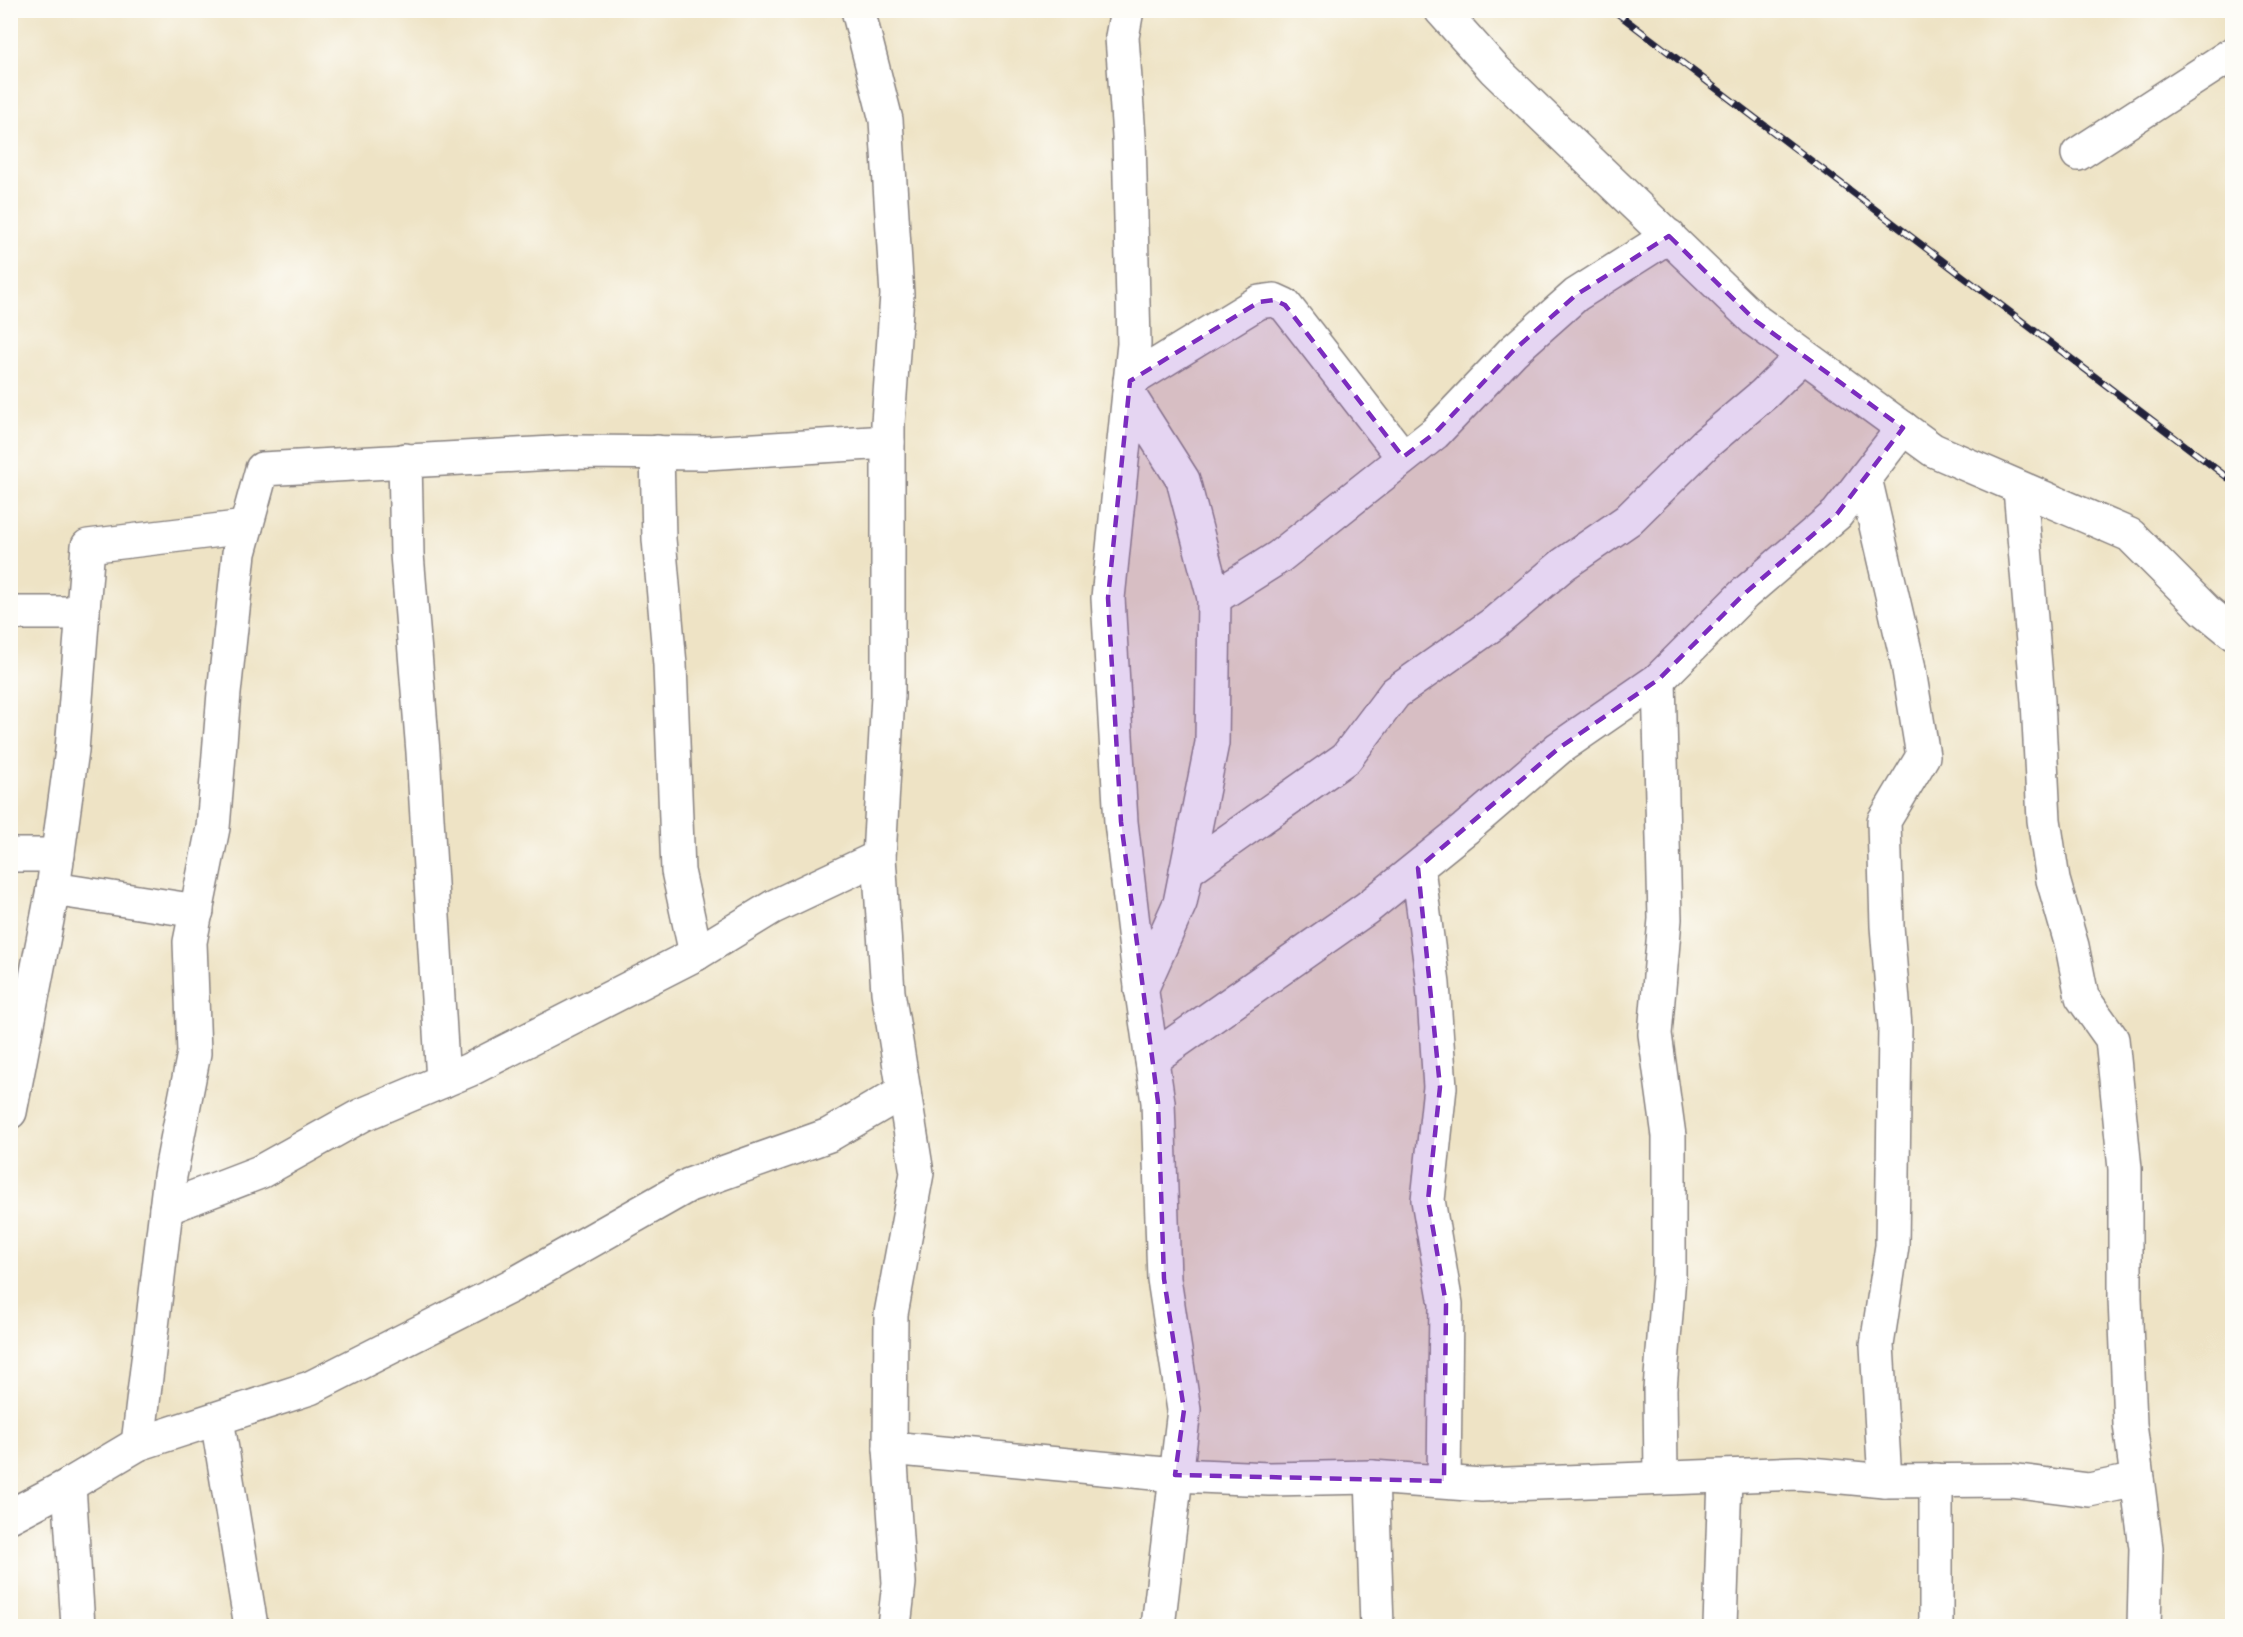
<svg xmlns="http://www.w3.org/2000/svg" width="2243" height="1637" font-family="'Shantell Sans',sans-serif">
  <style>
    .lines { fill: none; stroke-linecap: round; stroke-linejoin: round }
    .street-casing { stroke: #888280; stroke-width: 36 }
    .street { stroke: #fff; stroke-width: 33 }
    .rail-casing { stroke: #22223b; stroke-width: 7 }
    .rail { stroke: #fdfcf7; stroke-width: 4.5; stroke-dasharray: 14; stroke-linecap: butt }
    .marked { fill: #7b2cbf; fill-opacity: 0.2; stroke: #7b2cbf; stroke-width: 4.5; stroke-dasharray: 12 8; stroke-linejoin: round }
  </style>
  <rect width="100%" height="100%" fill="#fdfcf7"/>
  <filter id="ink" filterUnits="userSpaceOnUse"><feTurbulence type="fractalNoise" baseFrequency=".0167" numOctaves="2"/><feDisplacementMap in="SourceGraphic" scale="12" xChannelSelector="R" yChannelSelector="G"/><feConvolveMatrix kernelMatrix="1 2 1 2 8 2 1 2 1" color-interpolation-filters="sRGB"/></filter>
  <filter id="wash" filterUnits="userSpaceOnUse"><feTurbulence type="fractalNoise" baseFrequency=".008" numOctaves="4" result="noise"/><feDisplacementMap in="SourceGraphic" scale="24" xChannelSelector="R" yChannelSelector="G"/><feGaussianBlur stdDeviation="1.35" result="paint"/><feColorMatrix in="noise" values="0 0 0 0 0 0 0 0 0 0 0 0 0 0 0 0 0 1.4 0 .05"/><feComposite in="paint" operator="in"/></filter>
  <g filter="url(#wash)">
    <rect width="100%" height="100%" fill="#eee3c5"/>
  </g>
  <g filter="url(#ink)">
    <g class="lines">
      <g class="street-casing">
        <g id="street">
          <path d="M858 10 886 120 897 295 888 423V696L879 857 888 992 917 1173 891 1314 890 1448 899 1583 894 1626"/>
          <path d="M1127 10 1122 37 1129 137 1134 344 1108 598 1121 822 1137 958 1158 1102 1164 1279 1184 1410 1158 1626"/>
          <path d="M1441 10 1494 69 1756 321 1933 450 2130 535 2205 610 2232 632"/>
          <path d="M2078 154 2232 54"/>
          <path d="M1130 381 1259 302 1274 300 1285 305 1403 457"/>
          <path d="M1129 395 1183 480 1214 598 1212 743 1180 903 1141 990"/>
          <path d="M657 452 659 539 670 665 678 871 696 954"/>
          <path d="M405 460 407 554 423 752 443 1081"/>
          <path d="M1865 478 1908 664 1923 756 1884 821 1887 926 1895 1027 1892 1246 1877 1345 1885 1481"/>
          <path d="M2020 489 2038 701 2044 820 2053 880 2072 946 2082 997 2112 1039 2125 1169V1298L2130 1424 2146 1548 2144 1626"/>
          <path d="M1214 598 1279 557 1435 433 1513 351 1576 295 1669 236"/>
          <path d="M10 613H83"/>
          <path d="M1659 679 1665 919 1655 1034 1669 1136V1276L1660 1389 1661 1477"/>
          <path d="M10 855H58"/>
          <path d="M1418 868 1433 984 1440 1087 1428 1200 1446 1304 1444 1481"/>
          <path d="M1186 871 1346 758 1395 693 1493 624 1564 564 1628 520 1705 444 1764 394 1803 356"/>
          <path d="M53 889 197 911"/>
          <path d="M1152 1059 1367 908 1465 829 1559 748 1659 679 1744 594 1837 514 1903 428"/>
          <path d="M10 1112 53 889 72 750 88 546 246 527"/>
          <path d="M166 1208 260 1172 362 1115 469 1070 696 954 773 907 879 857"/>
          <path d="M217 1419 251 1626"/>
          <path d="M138 1444 170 1176 194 1053 190 942 213 828 224 693 239 553 262 469 572 452 706 453 888 442"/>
          <path d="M890 1448 1175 1475 1269 1479 1372 1477 1482 1485 1799 1473 1885 1481 2011 1480 2089 1490 2137 1480"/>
          <path d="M1372 1477 1377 1626"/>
          <path d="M69 1485 78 1626"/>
          <path d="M10 1516 69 1485 138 1444 310 1388 511 1286 689 1185 829 1135 904 1091"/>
          <path d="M1720 1626 1725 1478"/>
          <path d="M1936 1626V1480"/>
        </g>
      </g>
      <use href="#street" class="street"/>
      <g class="rail-casing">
        <path id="rail" d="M1613 10 2232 481"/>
      </g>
      <use href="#rail" class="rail"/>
    </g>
  </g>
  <path class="marked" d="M1669 236 1756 321 1903 428 1837 514 1744 594 1659 679 1559 748 1418 868 1440 1087 1428 1200 1446 1304 1444 1481 1175 1475 1184 1410 1164 1279 1158 1102 1121 822 1108 598 1130 381 1259 302 1274 300 1285 305 1403 457 1435 433 1513 351 1576 295Z"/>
  <rect width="2243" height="1637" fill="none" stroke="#fdfcf7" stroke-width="36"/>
</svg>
